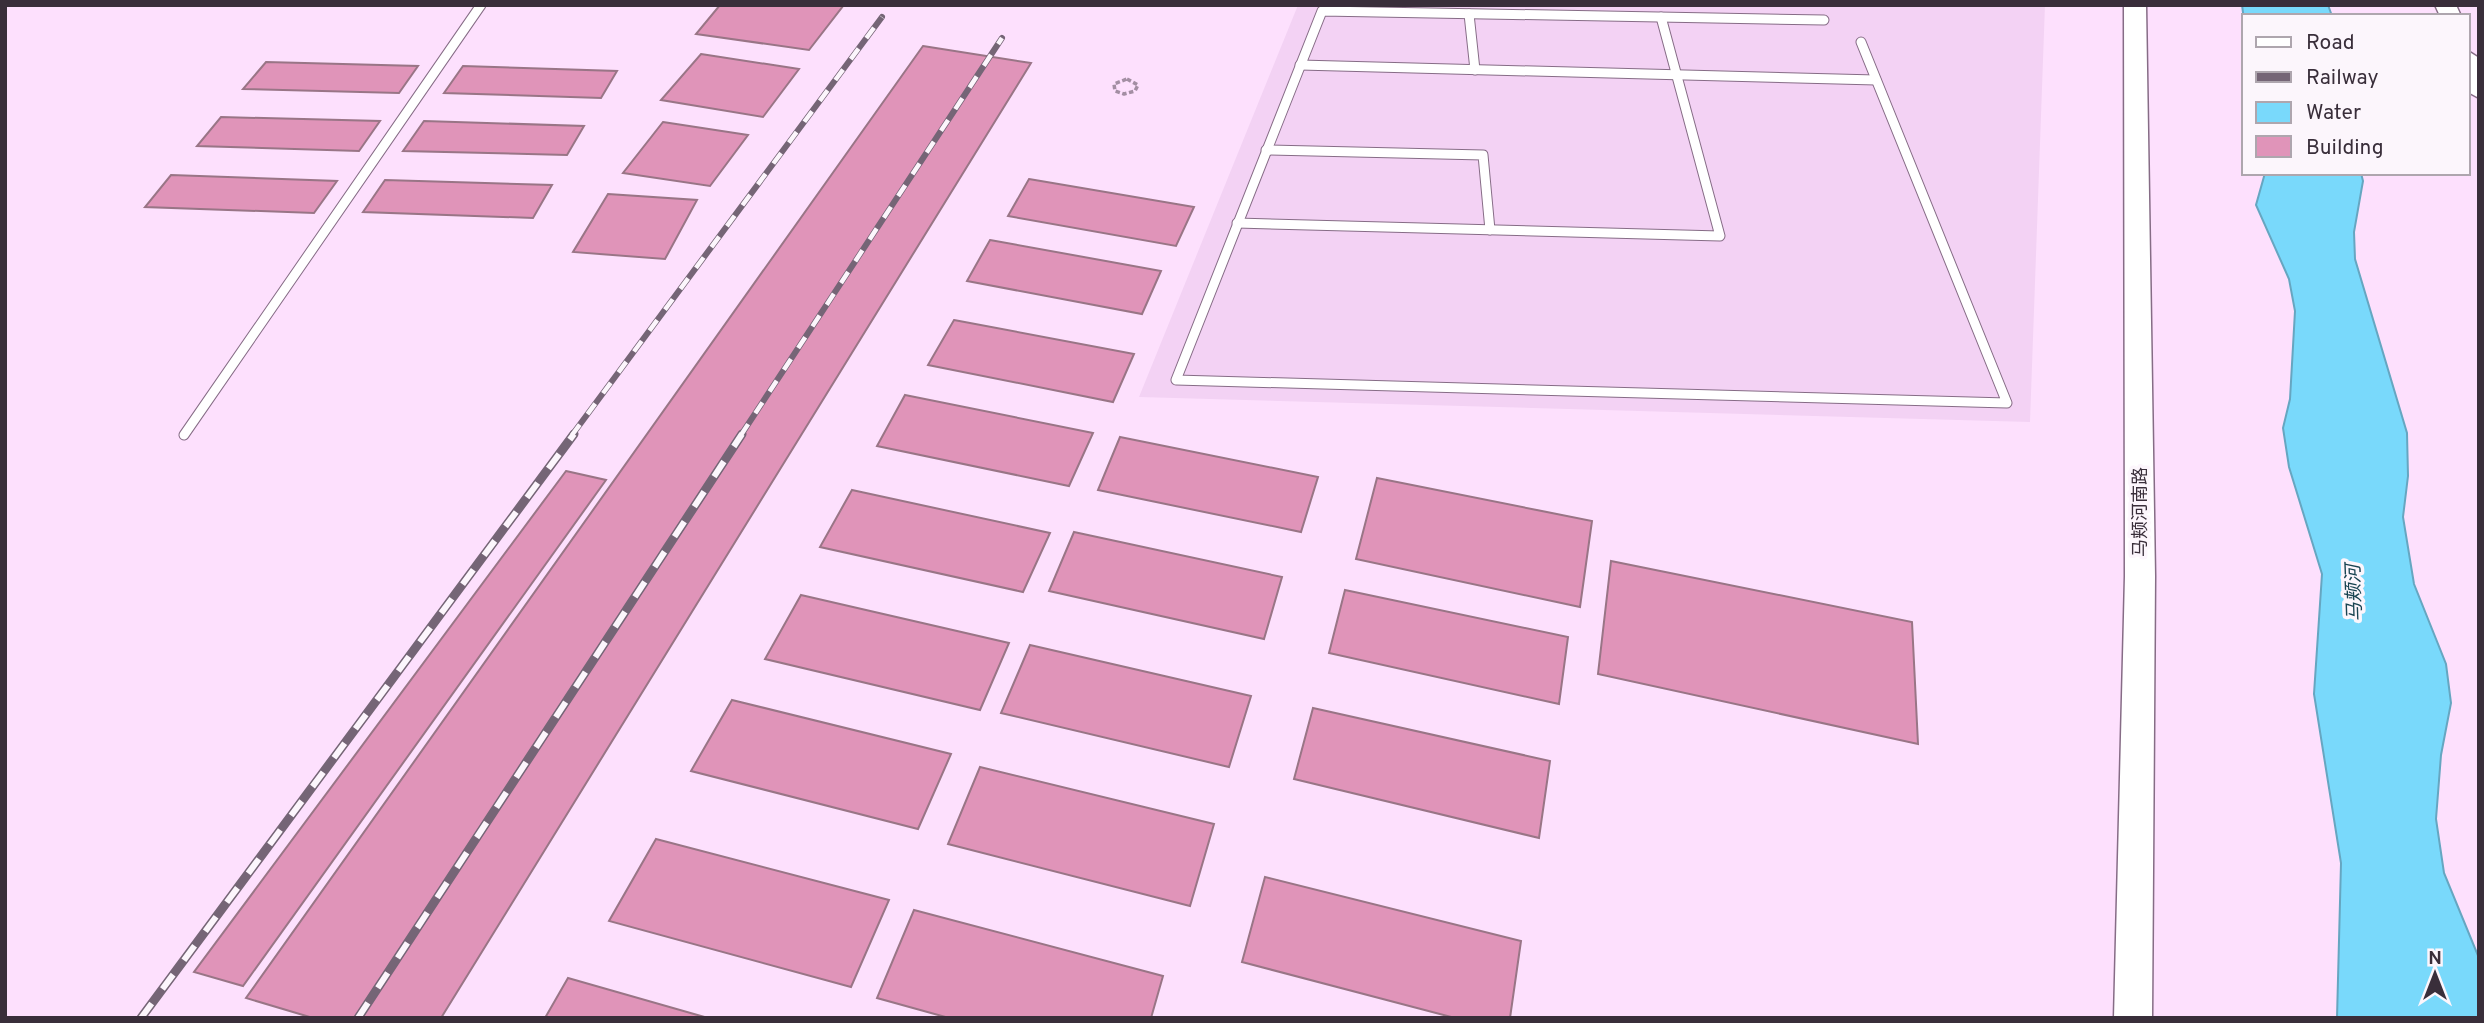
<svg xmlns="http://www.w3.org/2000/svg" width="2484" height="1023" font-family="Overpass,'Noto Sans SC',sans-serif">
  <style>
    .built { fill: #f3d2f4 }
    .water { fill: #79d9fb; stroke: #66a6c1; stroke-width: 2 }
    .building { fill: #e094b9; stroke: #997586; stroke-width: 2 }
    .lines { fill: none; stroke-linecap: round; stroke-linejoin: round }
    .lane-casing { stroke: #866c86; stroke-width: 11 }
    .secondary-casing { stroke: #866c86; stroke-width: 3 }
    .path { stroke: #a38ea3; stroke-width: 3.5; stroke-dasharray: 4.5 2.5; stroke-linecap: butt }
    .lane { stroke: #fff; stroke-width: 9 }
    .secondary { fill: #fff; fill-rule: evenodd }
    .rail-far1-casing { stroke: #756576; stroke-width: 6 }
    .rail-casing { stroke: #756576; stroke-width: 9 }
    .rail-far1 { stroke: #fcf6fc; stroke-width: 4.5; stroke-dasharray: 13; stroke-linecap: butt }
    .rail { stroke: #fcf6fc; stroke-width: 6; stroke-dasharray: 18; stroke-linecap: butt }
    .labels { text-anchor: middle; stroke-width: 7; stroke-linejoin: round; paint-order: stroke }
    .street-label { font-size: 18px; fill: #392e3a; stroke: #fcf6fc }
    .water-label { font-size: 19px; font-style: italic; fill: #184351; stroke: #fcf6fc }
  </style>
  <rect width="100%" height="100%" fill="#fde0fd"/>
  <path class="built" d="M1298 5H2045L2030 422 1139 397Z"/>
  <g class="water">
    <path d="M2242 5H2328L2332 16H2244V20Z"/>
    <path d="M2265 173H2361L2363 181 2354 232 2355 259 2407 433 2408 476 2403 517 2414 584 2446 664 2451 703 2441 755 2436 819 2444 873 2479 958V1018H2337L2341 863 2314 694 2322 574 2289 467 2283 428 2290 399 2295 311 2289 279 2256 205Z"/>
  </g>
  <g class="building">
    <path d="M720 5H841L843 6 809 50 696 34Z"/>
    <path d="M923 46 1031 63 441 1018H313L246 998Z"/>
    <path d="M701 54 799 69 763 117 661 100Z"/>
    <path d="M266 62 418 66 399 93 243 89Z"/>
    <path d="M463 66 617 71 601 98 444 93Z"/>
    <path d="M221 117 380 121 359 151 197 146Z"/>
    <path d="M424 121 584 126 567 155 403 151Z"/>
    <path d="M663 122 748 135 710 186 623 173Z"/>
    <path d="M171 175 337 181 314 213 145 207Z"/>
    <path d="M1029 179 1194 207 1176 246 1008 216Z"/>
    <path d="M385 180 552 185 533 218 363 212Z"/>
    <path d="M608 194 697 200 665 259 573 252Z"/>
    <path d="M990 240 1161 271 1142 314 967 281Z"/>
    <path d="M954 320 1134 354 1113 402 928 365Z"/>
    <path d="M905 395 1093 433 1069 486 877 446Z"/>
    <path d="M1120 437 1318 477 1301 532 1098 490Z"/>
    <path d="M566 471 606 480 243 986 194 972Z"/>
    <path d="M1377 478 1592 521 1580 607 1356 559Z"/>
    <path d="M852 490 1050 533 1023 592 820 547Z"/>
    <path d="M1074 532 1282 577 1264 639 1049 591Z"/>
    <path d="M1611 561 1912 622 1918 744 1598 674Z"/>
    <path d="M1345 590 1568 637 1559 704 1329 653Z"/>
    <path d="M801 595 1009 643 980 710 765 659Z"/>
    <path d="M1030 645 1251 696 1229 767 1001 713Z"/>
    <path d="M732 700 951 754 918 829 691 771Z"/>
    <path d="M1313 708 1550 761 1539 838 1294 779Z"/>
    <path d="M980 767 1214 824 1190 906 948 844Z"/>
    <path d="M656 839 889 900 851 987 609 921Z"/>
    <path d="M1265 877 1521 941 1510 1018H1455L1242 962Z"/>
    <path d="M914 910 1163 976 1151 1018H949L877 998Z"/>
    <path d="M568 978 708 1018H545Z"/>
  </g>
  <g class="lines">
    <g class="lane-casing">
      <g id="lane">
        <path d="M1469 14 1475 70"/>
        <path d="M1824 20 1322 11 1176 380 2007 403 1861 42"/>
        <path d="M1300 65 1876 80"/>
        <path d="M1266 150 1483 155 1490 230"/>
        <path d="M1237 223 1720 236 1661 17"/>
        <path d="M184 435 481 5"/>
      </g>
    </g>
    <g class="secondary-casing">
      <g id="secondary">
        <path d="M2124 5H2146L2155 576 2152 1018H2114L2125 576Z"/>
        <path d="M2435 5H2456L2461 16H2440Z"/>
        <path d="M2468 51 2479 58V98L2468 92Z"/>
      </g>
    </g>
    <path class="path" d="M1127 79 1138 85 1135 91 1124 94 1115 91 1114 84Z"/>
    <use href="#lane" class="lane"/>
    <use href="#secondary" class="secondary"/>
    <g class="rail-far1-casing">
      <g id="rail-far1">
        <path d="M572 435 882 17"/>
        <path d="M741 435 1002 38"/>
      </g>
    </g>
    <g class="rail-casing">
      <g id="rail">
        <path d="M141 1018 574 434"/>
        <path d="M358 1018 742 434"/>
      </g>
    </g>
    <use href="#rail-far1" class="rail-far1"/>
    <use href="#rail" class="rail"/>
  </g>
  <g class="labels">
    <g class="street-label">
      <text transform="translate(2140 512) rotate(-90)" y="6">马颊河南路</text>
    </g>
    <g class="water-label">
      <text transform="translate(2353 593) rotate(-92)" y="7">马颊河</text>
    </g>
  </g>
  <rect width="2484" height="1023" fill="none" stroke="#392e3a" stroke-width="14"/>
  <rect x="2242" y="14" width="228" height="161" fill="#fcf6fc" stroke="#aea6ae" stroke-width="2"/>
  <rect x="2256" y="37" width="35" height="10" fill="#ffffff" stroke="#aea6ae" stroke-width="2"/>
  <text x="2306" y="49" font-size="21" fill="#392e3a">Road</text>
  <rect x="2256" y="72" width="35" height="10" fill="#756576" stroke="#aea6ae" stroke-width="2"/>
  <text x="2306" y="84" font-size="21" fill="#392e3a">Railway</text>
  <rect x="2256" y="102" width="35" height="21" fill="#79d9fb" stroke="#aea6ae" stroke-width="2"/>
  <text x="2306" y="119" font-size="21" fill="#392e3a">Water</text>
  <rect x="2256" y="136" width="35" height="21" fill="#e094b9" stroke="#aea6ae" stroke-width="2"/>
  <text x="2306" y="154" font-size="21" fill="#392e3a">Building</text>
  <g transform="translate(2435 974)" stroke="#fcf6fc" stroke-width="5" paint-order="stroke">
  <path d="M0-5L12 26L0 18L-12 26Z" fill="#392e3a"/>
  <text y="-10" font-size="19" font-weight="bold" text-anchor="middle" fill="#392e3a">N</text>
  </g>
</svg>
